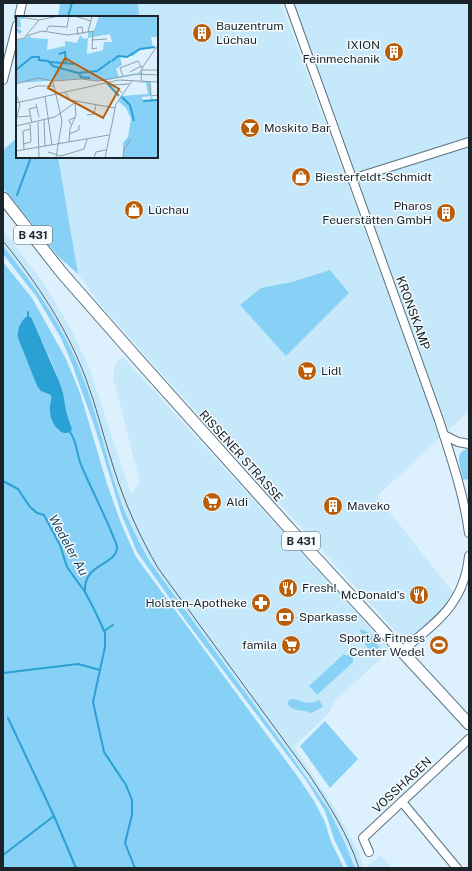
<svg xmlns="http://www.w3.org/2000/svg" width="472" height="871" font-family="'Public Sans',sans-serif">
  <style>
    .built { fill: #c5e8fb }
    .green { fill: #87d0f6; fill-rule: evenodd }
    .water { fill: #2aa1d5 }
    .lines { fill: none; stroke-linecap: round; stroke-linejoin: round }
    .stream { stroke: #2aa1d5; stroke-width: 2 }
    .minor-casing { stroke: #5a727f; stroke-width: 10 }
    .major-casing { stroke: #5a727f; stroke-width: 13 }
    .minor { stroke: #fff; stroke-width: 8 }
    .major { stroke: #fff; stroke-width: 11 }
    .tram { stroke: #55636b; stroke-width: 1 }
    .labels { text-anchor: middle; stroke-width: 3; stroke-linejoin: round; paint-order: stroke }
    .shield { fill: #f6fbfe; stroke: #5c646a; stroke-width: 1 }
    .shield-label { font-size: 11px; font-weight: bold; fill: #1a242a }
    .poi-label { font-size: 12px; fill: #1a242a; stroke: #f6fbfe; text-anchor: start }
    .street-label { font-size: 12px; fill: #1a242a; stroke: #f6fbfe }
    .water-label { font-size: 13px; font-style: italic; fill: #1a485e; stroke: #f6fbfe }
    .inset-river { fill: none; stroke: #2aa1d5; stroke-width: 2 }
    .inset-road { fill: none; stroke: #8e9fa9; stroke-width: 1 }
    .view { fill: #b95d08; fill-opacity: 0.15; stroke: #b95d08; stroke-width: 2 }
    .inset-edge { fill: none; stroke: #1a242a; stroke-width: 2 }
  </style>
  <rect width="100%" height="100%" fill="#dcf1fd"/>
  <g class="built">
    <path d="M138 3H281L441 437 377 496 455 595 444 610 412 638 404 639 398 634 134 343 100 304 78 274 58 157H157V17H139Z"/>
    <path d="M294 3H469V411L448 430Z"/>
    <path d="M3 230 43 282 71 329 90 370 131 494 140 482 113 378 115 364 123 357 390 650 334 702 328 714 294 747 333 805 358 851 364 868H355L344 841 329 810 290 754 150 562 133 529 118 494 82 375 64 337 45 304 23 270 3 246Z"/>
    <path d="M381 855 392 868H365Z"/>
  </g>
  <g class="green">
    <path d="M60 3H138L139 17H58Z"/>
    <path d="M17 138V157H58L78 274 58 256 3 188V150Z"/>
    <path d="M3 246C35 285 64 328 82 375 97 413 105 454 118 493 126 517 138 540 150 562L290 754 329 810 344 841 355 868H348L334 839 325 811 306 780 186 621 137 552 122 516 95 428 72 364 61 338 36 296 3 254Z"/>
    <path d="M3 262 32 298 66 359 80 393 107 484 121 523 136 557 298 777 314 801 325 822 331 842 344 868H3ZM32 319C42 343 55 366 62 391 64 397 64 403 65 409 67 417 74 425 70 432L58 431 51 417V395L37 386 18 338V329Z"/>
    <path d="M330 270 349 293 286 356 240 305 261 288 292 282Z"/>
    <path d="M469 449V483L468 479 463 480C462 469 452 450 469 449Z"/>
    <path d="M359 629C367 631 377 636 378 646H380L376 652 373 653C364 648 364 636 359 629Z"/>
    <path d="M351 653 353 657V662L317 695 309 686 344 654 347 656Z"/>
    <path d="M291 699C302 699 306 707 319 700L323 707 311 713C303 709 287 712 288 701Z"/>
    <path d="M325 721 358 759 330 788 300 746Z"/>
  </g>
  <path class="water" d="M26 317H31L32 319 59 381 63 393 66 411 72 429 71 431C60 439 50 421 50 411 49 406 52 401 51 395L41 391 37 386 18 338C17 330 20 322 26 317Z"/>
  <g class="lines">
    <g class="stream">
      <path d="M68 17 72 3"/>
      <path d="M17 195 31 157"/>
      <path d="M28 317V312"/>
      <path d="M70 432C78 443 76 455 82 467 93 493 107 519 117 546 118 566 83 562 85 592"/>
      <path d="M3 481 18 489 30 507 37 513 44 515 60 545 67 567 85 592 95 611 105 633V647L93 702 104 752 126 785 132 800V815L125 843 135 868"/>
      <path d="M104 631 113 625"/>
      <path d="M3 673 78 664 100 670"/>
      <path d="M8 718 54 816 76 868"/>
      <path d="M3 855 54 816"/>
    </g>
    <g class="minor-casing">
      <g id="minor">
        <path d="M289 3 439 420C451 457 464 495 469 533"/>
        <path d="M19 17 22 3"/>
        <path d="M3 80 17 25"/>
        <path d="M352 179 469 142"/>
        <path d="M444 435 458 442 469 444"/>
        <path d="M402 651C436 622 464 605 469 556"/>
        <path d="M402 802 457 868"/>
        <path d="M369 852 363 838 469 739"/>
      </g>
    </g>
    <g class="major-casing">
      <path id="major" d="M3 198 62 273 134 355 314 556 469 724"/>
    </g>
    <use href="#minor" class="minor"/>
    <use href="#major" class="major"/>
    <path class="tram" d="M3 241C37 283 67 328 86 379 97 408 104 439 114 469 125 504 140 537 158 568L310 776C329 805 348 834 359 868"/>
  </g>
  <defs>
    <g id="building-disc" transform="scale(1)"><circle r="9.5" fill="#b95d08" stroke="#f6fbfe"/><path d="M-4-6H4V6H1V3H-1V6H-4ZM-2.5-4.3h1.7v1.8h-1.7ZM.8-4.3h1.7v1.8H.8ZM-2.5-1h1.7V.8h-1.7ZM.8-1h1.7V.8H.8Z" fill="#fff"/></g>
    <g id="bar-disc" transform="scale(1)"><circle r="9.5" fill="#b95d08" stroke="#f6fbfe"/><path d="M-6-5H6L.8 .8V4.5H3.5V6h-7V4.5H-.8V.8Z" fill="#fff"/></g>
    <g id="shop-disc" transform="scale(1)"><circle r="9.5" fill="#b95d08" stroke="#f6fbfe"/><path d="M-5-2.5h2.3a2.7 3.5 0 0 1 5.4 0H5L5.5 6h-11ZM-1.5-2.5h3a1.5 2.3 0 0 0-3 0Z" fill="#fff"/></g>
    <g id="supermarket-disc" transform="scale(1)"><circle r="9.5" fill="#b95d08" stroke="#f6fbfe"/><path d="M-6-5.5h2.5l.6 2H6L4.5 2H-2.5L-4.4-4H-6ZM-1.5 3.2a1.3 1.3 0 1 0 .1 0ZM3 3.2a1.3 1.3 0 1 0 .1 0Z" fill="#fff"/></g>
    <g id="restaurant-disc" transform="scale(1)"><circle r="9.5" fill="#b95d08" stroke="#f6fbfe"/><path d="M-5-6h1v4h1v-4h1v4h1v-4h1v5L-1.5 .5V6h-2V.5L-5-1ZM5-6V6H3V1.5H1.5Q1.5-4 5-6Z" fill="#fff"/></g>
    <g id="pharmacy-disc" transform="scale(1)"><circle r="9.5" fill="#b95d08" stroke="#f6fbfe"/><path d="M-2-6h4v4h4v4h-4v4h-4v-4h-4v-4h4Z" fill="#fff"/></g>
    <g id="bank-disc" transform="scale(1)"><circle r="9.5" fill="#b95d08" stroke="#f6fbfe"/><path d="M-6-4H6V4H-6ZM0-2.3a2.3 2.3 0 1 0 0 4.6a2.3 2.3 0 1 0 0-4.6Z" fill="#fff"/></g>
    <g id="stadium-disc" transform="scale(1)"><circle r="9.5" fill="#b95d08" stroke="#f6fbfe"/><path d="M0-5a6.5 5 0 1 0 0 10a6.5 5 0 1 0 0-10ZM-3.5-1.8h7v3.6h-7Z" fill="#fff"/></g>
  </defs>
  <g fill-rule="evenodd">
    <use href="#building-disc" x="202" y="33"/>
    <use href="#building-disc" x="394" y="52"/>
    <use href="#bar-disc" x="250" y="128"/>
    <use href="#shop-disc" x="301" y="177"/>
    <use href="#shop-disc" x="134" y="210"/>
    <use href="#building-disc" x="446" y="213"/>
    <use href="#supermarket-disc" x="307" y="371"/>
    <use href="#supermarket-disc" x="212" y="502"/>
    <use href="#building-disc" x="333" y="506"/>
    <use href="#restaurant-disc" x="288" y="588"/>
    <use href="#restaurant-disc" x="419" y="595"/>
    <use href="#pharmacy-disc" x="261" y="603"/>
    <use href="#bank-disc" x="285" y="617"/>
    <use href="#supermarket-disc" x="291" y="645"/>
    <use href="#stadium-disc" x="439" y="645"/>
  </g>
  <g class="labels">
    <g class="shield">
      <rect x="14" y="226" width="38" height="18" rx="3"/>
      <rect x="282" y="532" width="38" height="18" rx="3"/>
    </g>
    <g class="shield-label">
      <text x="33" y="239">B 431</text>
      <text x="301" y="545">B 431</text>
    </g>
    <g class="poi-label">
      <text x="216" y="30">Bauzentrum<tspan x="216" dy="14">Lüchau</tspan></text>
      <text x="380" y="49" text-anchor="end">IXION<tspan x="380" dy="14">Feinmechanik</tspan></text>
      <text x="264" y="132">Moskito Bar</text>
      <text x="315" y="181">Biesterfeldt-Schmidt</text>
      <text x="432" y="210" text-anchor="end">Pharos<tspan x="432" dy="14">Feuerstätten GmbH</tspan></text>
      <text x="148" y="214">Lüchau</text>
      <text x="321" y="375">Lidl</text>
      <text x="226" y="506">Aldi</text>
      <text x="347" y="510">Maveko</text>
      <text x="302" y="592">Fresh!</text>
      <text x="405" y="599" text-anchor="end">McDonald's</text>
      <text x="247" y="607" text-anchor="end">Holsten-Apotheke</text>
      <text x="299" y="621">Sparkasse</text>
      <text x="425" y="642" text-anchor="end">Sport &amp; Fitness<tspan x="425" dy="14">Center Wedel</tspan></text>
      <text x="277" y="649" text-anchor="end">famila</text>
    </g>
    <g class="street-label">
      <text transform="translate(413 313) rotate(70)" y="4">KRONSKAMP</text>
      <text transform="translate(241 456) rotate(48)" y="4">RISSENER STRASSE</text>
      <text transform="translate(402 785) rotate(-43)" y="4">VOSSHAGEN</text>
    </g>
    <g class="water-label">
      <text transform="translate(69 545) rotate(61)" y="5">Wedeler Au</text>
    </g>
  </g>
  <g transform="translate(16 16)">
    <rect width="142" height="142" fill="#dcf1fd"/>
    <path d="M0 0H10L9 3H4L5 11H0L6 15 5 18 0 16ZM83 0H142V21H135L137 32 124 34 117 40H104L106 49 100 53 103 61 122 58 125 53V58L86 65 63 63 0 67V25L14 20 15 22 32 23 31 34 49 30V25L61 27 64 19 68 23 72 22V16L78 15ZM94 18 96 26H88L87 34 71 38 72 22ZM119 66H134L135 80 126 81 127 85 135 84 134 80 138 84 142 83V142H107V127L112 121 115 103 110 92 102 85 105 80 132 78 130 67Z" fill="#87d0f6" fill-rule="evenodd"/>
    <path class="inset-river" d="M43 38 49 36 50 47M96 45 102 40 111 41 124 33 139 31M34 46 58 48M0 54 16 41H23V44L32 45 37 50 62 57 81 55 95 45M63 57 65 61 74 62M91 67 103 80M106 81 114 89 118 105M127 85 142 84"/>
    <path class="inset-road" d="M59 0 75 5M10 2 23 4M30 15 33 10 51 11 53 0M72 16 76 0M77 16 76 33 81 32M62 19 61 12 66 11 67 18M10 20 26 15 52 19 78 15M0 24 8 22 23 4 43 0M76 24 91 23M126 52 142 29M126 54H142M114 56 125 50M107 60 104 52 122 45 126 52 125 65M37 66 46 105 40 142M134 66 135 80 142 79M0 68 21 62 38 65 65 63 82 65 120 58 142 59M97 68 106 77M97 69 113 68M12 73 21 70H39M49 76 54 84 99 92M0 78 4 89 0 104M29 80 36 129M0 87 103 64 142 66M20 88 23 101M71 99 78 98 80 89M1 101 14 100M28 104 29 130M22 106 23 142M16 107 13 93 21 91M55 109 53 104 60 101M0 110 39 101 61 85M53 118 63 114V109M53 126 54 113 60 99 59 87M7 128 15 126 14 108M8 134 7 115 14 113M0 135 93 119M32 136 45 140 68 133 71 123M78 142 80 136 90 134M89 142 100 88 116 65M107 142 108 133 115 123"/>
    <path class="view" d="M49 42 103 73 87 102 32 72Z"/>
    <rect width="142" height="142" class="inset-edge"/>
  </g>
  <rect width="472" height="871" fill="none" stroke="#1a242a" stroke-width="8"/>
</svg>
